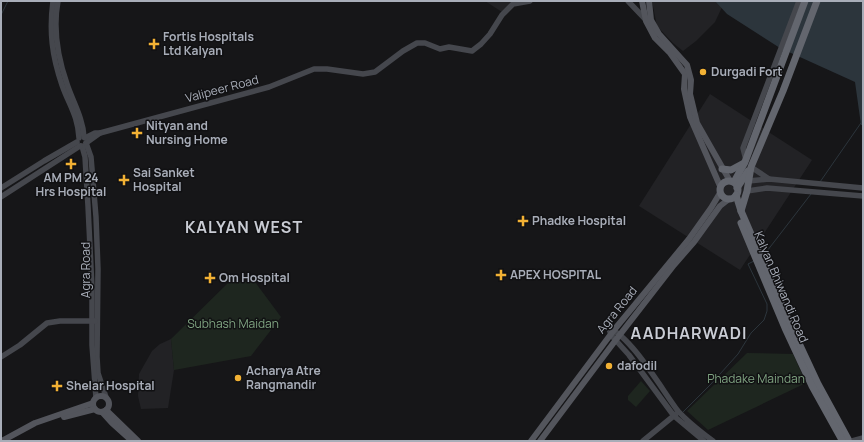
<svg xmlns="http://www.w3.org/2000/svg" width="864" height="442" font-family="Manrope,sans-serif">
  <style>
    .built { fill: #222225 }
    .green { fill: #1e261f }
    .water { fill: #2c353c }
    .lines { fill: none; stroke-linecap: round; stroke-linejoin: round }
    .stream { stroke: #2c353c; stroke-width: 1 }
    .secondary { stroke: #45474d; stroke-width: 5.5 }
    .primary { stroke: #53555c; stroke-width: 6 }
    .highway { stroke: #63666e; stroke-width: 7 }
    .poi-dot { fill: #f2b134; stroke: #111113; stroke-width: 1.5 }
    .labels { text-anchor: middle; stroke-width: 3; stroke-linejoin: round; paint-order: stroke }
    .poi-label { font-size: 12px; font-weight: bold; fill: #a8adb8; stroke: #111113; text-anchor: start }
    .street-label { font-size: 12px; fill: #a8adb8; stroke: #111113 }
    .park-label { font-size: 12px; fill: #7fa381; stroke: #111113 }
    .district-label { font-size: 16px; font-weight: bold; letter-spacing: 1px; fill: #c9ccd4; stroke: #111113 }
  </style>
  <rect width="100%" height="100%" fill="#161618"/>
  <g class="built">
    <path d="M485 1H513L502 12Z"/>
    <path d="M652 1H720L723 5 715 22 696 41 683 51 673 43 657 26Z"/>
    <path d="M710 94 812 160 740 270 639 206Z"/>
    <path d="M171 339 174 370 168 408 141 409 138 396 139 374 152 351 160 344Z"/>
  </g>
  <g class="green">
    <path d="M229 282H255L281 317 251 356 174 370 171 339Z"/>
    <path d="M747 353 793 354 806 383 708 430 687 411Z"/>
    <path d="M641 381 650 391 636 407 628 400V396Z"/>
  </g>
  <path class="water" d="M715 1H863V125H861L855 82 780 48 727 14Z"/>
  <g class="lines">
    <g class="stream">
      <path d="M1 15 8 1"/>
      <path d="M820 182 863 120"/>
      <path d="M764 255 811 194"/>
      <path d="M683 412 711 384 738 354 751 333 764 320 767 311V304L748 264 754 261"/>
    </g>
    <g class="secondary">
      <path d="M53 1C49 32 52 56 62 85 69 105 78 116 79 138"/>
      <path d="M58 1C53 28 58 58 67 84 73 102 83 118 84 137"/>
      <path d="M628 1 647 21"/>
      <path d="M85 138 95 133H100L269 87 314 69H327L363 74 375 72 403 51 417 43H425L440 49 449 47 472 51 481 44 490 34 502 15 513 4 530 1"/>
      <path d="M86 143 91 157 96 217 98 269 97 357 98 373 106 397"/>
      <path d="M86 143 100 133"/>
      <path d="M82 146 85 157 88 206 92 288V345L96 398"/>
      <path d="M746 160 743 148 799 1"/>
      <path d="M751 167 769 179"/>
      <path d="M748 181 769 179 863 188"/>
      <path d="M1 188 44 161 77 142"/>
      <path d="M747 191 767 188 863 196"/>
      <path d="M1 197 80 146"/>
      <path d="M1 357 20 345 47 323 60 321H95"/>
      <path d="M643 441 676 414"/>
      <path d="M704 441 674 416 629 355 611 335 609 329C630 334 664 393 678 411 688 422 701 432 713 441"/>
      <path d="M852 441 863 438"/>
    </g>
    <g class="primary">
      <path d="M642 1 646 21 655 38 670 53 685 74 684 89 690 117 720 186"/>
      <path d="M649 1 651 20 659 34 687 65 691 80 690 94 697 123 730 181"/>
      <circle cx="101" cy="404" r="8"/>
      <path d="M106 410 138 441"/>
      <path d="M102 412 112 423 132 441"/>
      <path d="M64 417 95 409"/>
      <path d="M2 441 35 423 93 403"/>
      <path d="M531 441 614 330 689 239 711 208 720 193"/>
      <path d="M540 441 615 341 674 265 694 242 720 206 729 199"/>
    </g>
    <g class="highway">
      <path d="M722 169 731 170 744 163"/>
      <circle cx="729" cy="190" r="9"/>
      <path d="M734 182 745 162 805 1"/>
      <path d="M737 188 748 171"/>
      <path d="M736 195 741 211 790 324 818 384 848 439"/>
      <path d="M741 211 747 191 751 167 783 91 817 1"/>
      <path d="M741 223 785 328 812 386 842 440"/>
    </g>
  </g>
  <g class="poi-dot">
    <path d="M152 38h4v4h4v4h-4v4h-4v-4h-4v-4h4z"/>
    <circle cx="703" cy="72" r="4"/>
    <path d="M135 127h4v4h4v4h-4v4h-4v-4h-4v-4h4z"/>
    <path d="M69 158h4v4h4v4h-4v4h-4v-4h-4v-4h4z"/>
    <path d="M122 174h4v4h4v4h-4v4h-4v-4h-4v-4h4z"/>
    <path d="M521 215h4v4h4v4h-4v4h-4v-4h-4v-4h4z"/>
    <path d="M499 269h4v4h4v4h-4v4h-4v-4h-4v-4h4z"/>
    <path d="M208 272h4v4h4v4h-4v4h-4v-4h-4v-4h4z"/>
    <circle cx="609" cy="366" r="4"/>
    <circle cx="238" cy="378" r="4"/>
    <path d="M55 380h4v4h4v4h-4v4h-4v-4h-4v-4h4z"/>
  </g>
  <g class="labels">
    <g class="poi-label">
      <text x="163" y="41">Fortis Hospitals<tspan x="163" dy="14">Ltd Kalyan</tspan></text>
      <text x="711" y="76">Durgadi Fort</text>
      <text x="146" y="130">Nityan and<tspan x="146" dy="14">Nursing Home</tspan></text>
      <text x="133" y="177">Sai Sanket<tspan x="133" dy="14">Hospital</tspan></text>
      <text x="71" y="182" text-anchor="middle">AM PM 24<tspan x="71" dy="14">Hrs Hospital</tspan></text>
      <text x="532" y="225">Phadke Hospital</text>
      <text x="510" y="279">APEX HOSPITAL</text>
      <text x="219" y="282">Om Hospital</text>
      <text x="617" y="370">dafodil</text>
      <text x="246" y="375">Acharya Atre<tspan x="246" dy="14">Rangmandir</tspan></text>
      <text x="66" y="390">Shelar Hospital</text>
    </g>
    <g class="street-label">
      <text transform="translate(222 89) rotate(-15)" y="4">Valipeer Road</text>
      <text transform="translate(86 270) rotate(-90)" y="4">Agra Road</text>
      <text transform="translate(781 287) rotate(67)" y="4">Kalyan Bhiwandi Road</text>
      <text transform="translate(617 310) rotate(-51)" y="4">Agra Road</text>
    </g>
    <g class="park-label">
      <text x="233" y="328">Subhash Maidan</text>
      <text x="756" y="383">Phadake Maindan</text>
    </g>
    <g class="district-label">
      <text x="244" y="233">KALYAN WEST</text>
      <text x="689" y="339">AADHARWADI</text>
    </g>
  </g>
  <rect width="864" height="442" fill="none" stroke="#a8adb8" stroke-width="4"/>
</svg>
